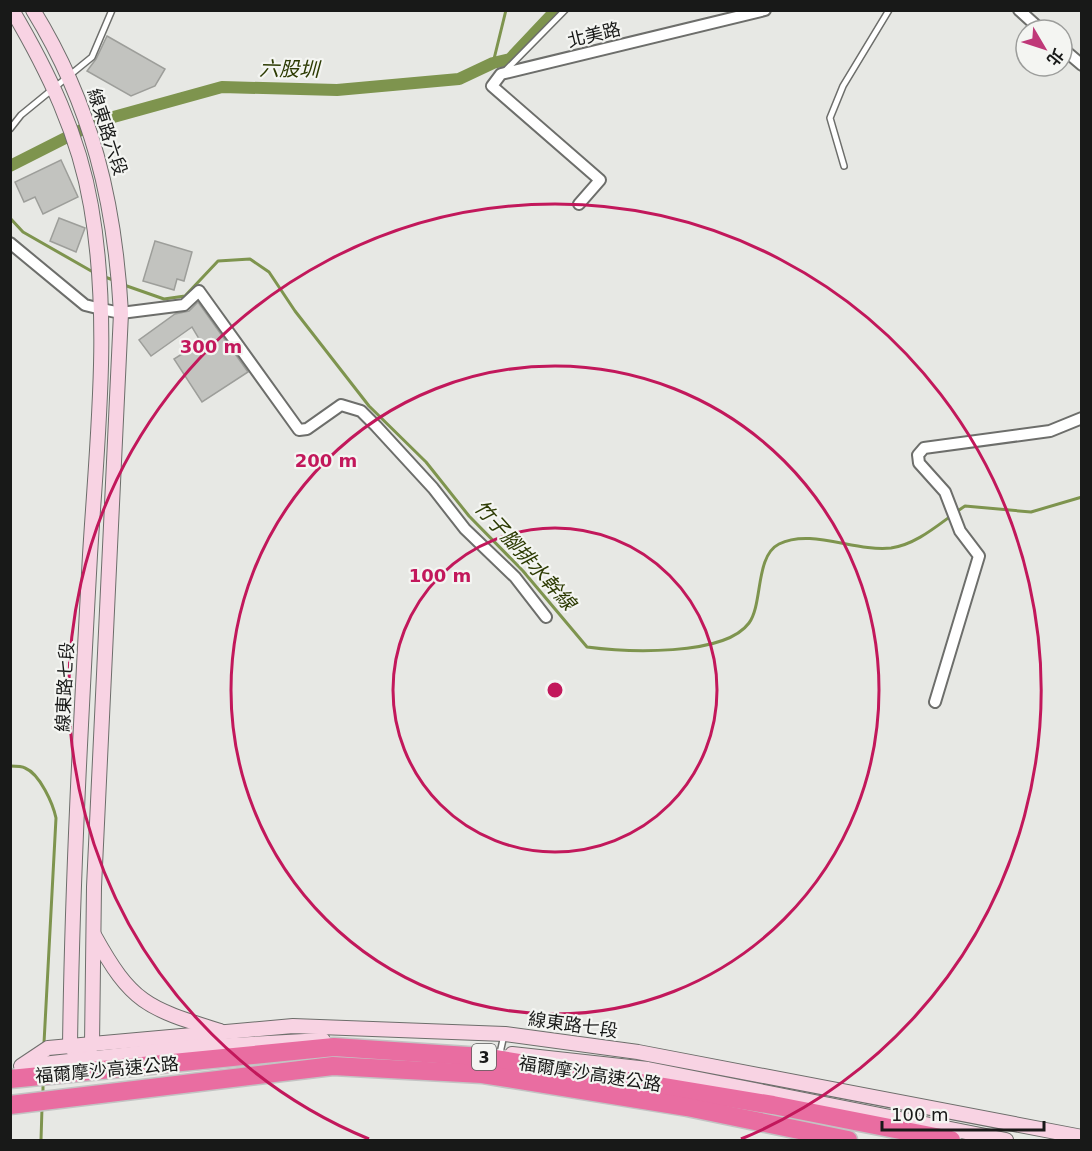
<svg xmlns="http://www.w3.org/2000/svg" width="1092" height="1151" font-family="'DejaVu Sans','Noto Sans TC',sans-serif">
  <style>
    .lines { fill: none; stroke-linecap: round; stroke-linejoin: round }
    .stream { stroke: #7e944e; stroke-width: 3 }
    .canal { stroke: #7e944e; stroke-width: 12 }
    .building { fill: #c2c3bf; stroke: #9d9e9a; stroke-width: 1.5 }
    .lane-casing { stroke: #6d6e6b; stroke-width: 8 }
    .street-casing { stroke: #6d6e6b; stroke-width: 14 }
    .secondary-casing { stroke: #6d6e6b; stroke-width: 16 }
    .highway-casing { stroke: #c3c3c3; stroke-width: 21 }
    .lane { stroke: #fff; stroke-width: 5 }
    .street { stroke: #fff; stroke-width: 10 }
    .secondary { stroke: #f8d3e3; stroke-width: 14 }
    .highway { stroke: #e96da1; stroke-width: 18 }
    .ring { fill: none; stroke: #c2185b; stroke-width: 3 }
    .labels { text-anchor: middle; stroke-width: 4.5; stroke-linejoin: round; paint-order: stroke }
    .shield { fill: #f4f5f2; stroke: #5a5b59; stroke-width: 1.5 }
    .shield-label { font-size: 16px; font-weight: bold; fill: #181918 }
    .street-label { font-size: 18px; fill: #181918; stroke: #f4f5f2 }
    .water-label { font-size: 20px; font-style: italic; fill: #2d3b03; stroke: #f4f5f2 }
    .centre { fill: #c2185b; stroke: #f4f5f2; stroke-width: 3 }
    .ring-label { font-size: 18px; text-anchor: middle; font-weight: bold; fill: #c2185b; stroke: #f4f5f2; stroke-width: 4.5; stroke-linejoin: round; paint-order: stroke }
  </style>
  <rect width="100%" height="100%" fill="#e7e8e4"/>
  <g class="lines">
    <g class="stream">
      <path d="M493 63 506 10"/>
      <path d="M10 218 23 232 93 272"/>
      <path d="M102 276 116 281"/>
      <path d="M124 285 164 299 185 296 218 261 250 259 269 272 295 311 369 406 426 462 469 516 523 571 587 647C625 652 724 657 749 623 763 604 755 556 779 544 811 528 855 552 891 548 919 544 942 521 965 506L1031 512 1082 497"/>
      <path d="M10 766C15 766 22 766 25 768 40 774 53 804 56 818L44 1043"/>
      <path d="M43 1095V1081"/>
      <path d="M41 1140 42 1108"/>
    </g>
    <path class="canal" d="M10 166 99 121 222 87 337 90 459 79 493 63 510 59 556 10"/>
  </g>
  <g class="building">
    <path d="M107 36 165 69 155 86 131 96 87 71 96 59Z"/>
    <path d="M61 160 78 197 43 214 35 197 24 202 15 182Z"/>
    <path d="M59 218 85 228 76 252 50 241Z"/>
    <path d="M155 241 192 252 184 281 177 279 174 290 143 281Z"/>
    <path d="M198 302 248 372 202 402 174 359 201 342 192 327 151 356 139 340 175 314 189 311Z"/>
  </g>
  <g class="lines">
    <g class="lane-casing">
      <g id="lane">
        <path d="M505 71 565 10"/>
        <path d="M10 129 21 115 92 57 112 10"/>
        <path d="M844 166 830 118 843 86 889 10"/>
        <path d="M500 1053 504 1035"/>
      </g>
    </g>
    <g class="street-casing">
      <g id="street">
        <path d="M1019 10 1041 30"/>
        <path d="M1062 48 1082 65"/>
        <path d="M579 204 600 180 492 86 501 74 765 10"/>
        <path d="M10 243 85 305 101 309 121 313 184 305 199 291 299 430 307 429 341 405 361 411 376 426 433 488 465 529 515 577 546 617"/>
        <path d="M935 702 979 556 960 531 945 492 919 463 918 455 924 448 1050 431 1082 418"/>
      </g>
    </g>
    <g class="secondary-casing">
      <g id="secondary">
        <path d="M12 10C48 71 79 135 91 206 111 320 97 440 90 555 81 719 72 883 70 1047L86 1058"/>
        <path d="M33 10C92 106 115 202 121 313L94 887 92 1044 89 1050"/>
        <path d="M94 935C132 1004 147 1008 220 1031"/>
        <path d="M512 1054 648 1069 1006 1140"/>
        <path d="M21 1066 48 1048 293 1026 505 1034 638 1052 1082 1137"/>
        <path d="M25 1066 194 1047 323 1040"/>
      </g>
    </g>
    <g class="highway-casing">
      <g id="highway">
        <path d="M10 1079 334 1047 483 1057 773 1105 951 1140"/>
        <path d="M10 1105 333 1066 482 1074 687 1107 848 1140"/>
      </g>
    </g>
    <use href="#lane" class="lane"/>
    <use href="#street" class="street"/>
    <use href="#secondary" class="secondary"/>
    <use href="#highway" class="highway"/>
  </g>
  <g class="ring">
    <circle cx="555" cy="690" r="162"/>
    <circle cx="555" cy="690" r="324"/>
    <path d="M369 1139A486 486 0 1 1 741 1139"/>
  </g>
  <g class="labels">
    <rect class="shield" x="472" y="1044" width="24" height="26" rx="4.5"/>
    <g class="shield-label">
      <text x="484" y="1063">3</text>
    </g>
    <g class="street-label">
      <text transform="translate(594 35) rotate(-14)" y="6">北美路</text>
      <text transform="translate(107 132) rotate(72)" y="6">線東路六段</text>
      <text transform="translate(65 687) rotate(-87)" y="6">線東路七段</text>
      <text transform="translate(573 1025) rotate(8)" y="6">線東路七段</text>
      <text transform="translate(107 1070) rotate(-5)" y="6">福爾摩沙高速公路</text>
      <text transform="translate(590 1074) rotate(9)" y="6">福爾摩沙高速公路</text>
    </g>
    <g class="water-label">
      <text transform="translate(289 69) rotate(1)" y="7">六股圳</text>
      <text transform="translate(525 555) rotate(48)" y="7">竹子腳排水幹線</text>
    </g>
  </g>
  <circle cx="555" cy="690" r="9" class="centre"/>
  <g class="ring-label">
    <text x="211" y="353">300 m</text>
    <text x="326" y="467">200 m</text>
    <text x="440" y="582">100 m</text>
  </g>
  <rect width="1092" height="1151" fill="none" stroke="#181918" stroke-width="24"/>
  <g transform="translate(1044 48) rotate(129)"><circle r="28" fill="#f4f5f2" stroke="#9c9d9b" stroke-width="1.5"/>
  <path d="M0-4.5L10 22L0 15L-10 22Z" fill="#bf3878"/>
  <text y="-9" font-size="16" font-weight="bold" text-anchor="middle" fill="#181918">北</text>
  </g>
  <path d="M882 1121v9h162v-9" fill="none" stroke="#181918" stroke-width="3"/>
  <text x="891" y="1121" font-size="18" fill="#181918" stroke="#f4f5f2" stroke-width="4.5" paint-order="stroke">100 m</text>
</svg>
